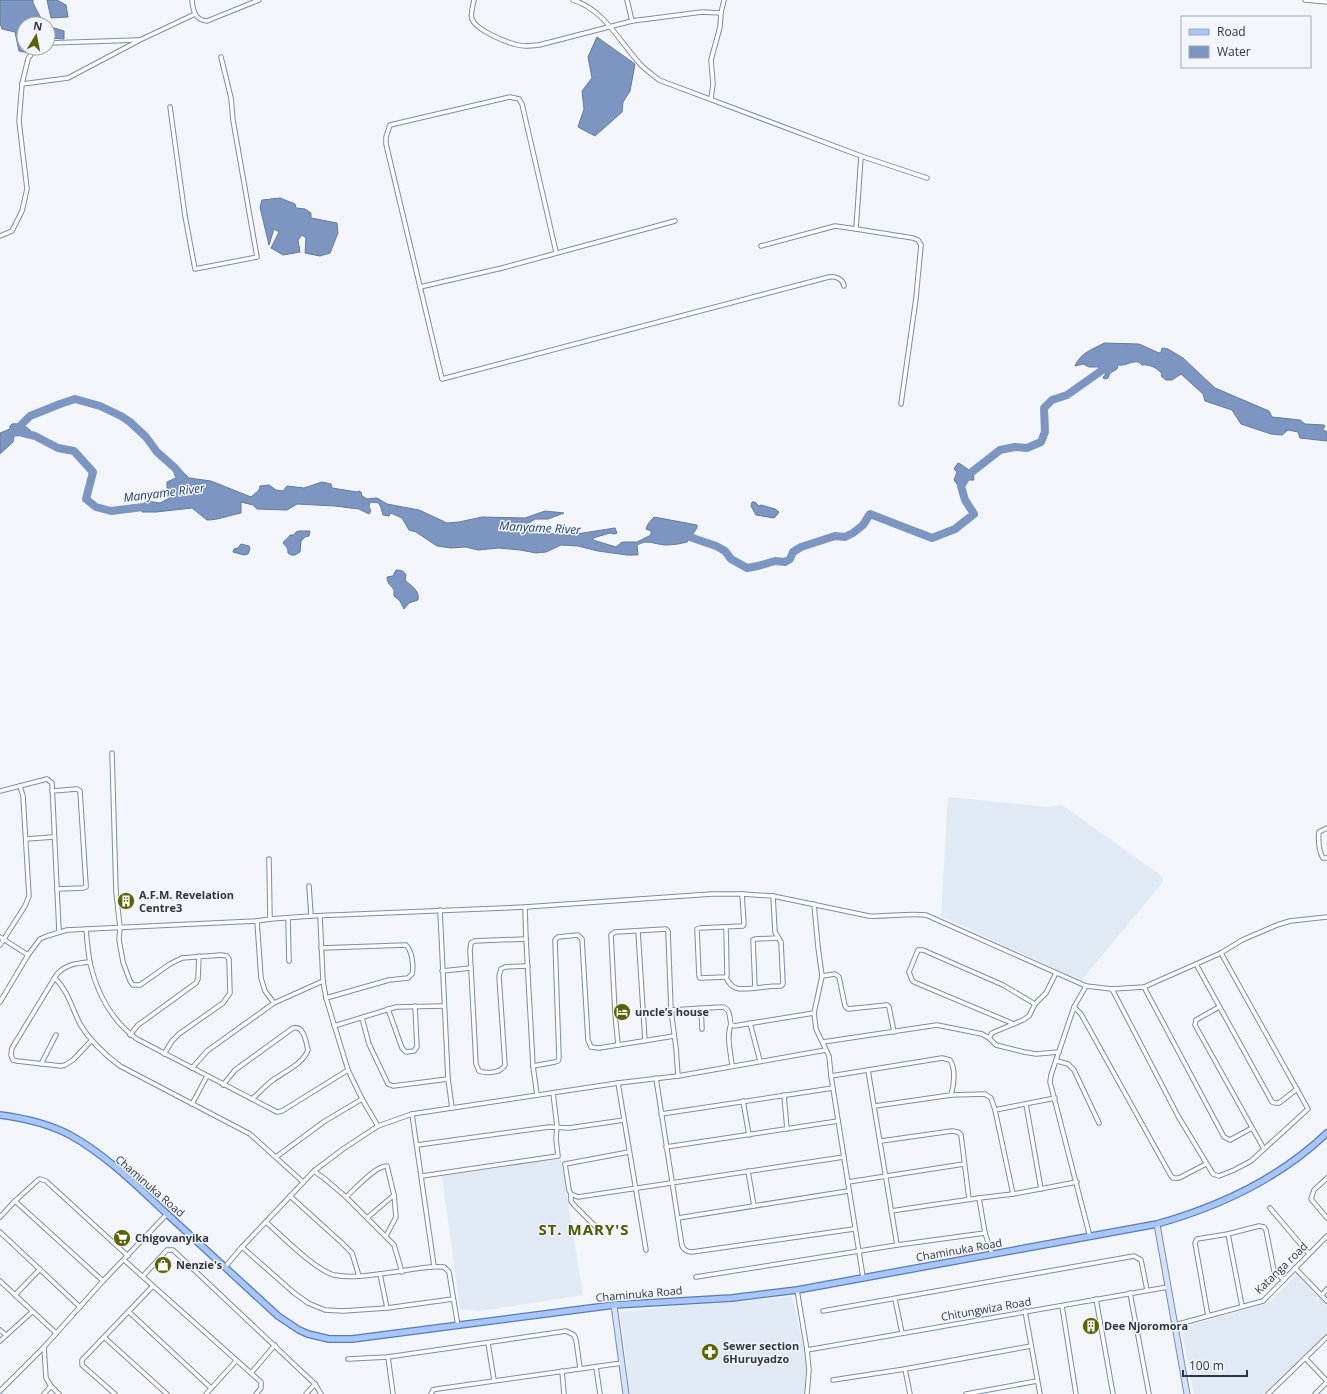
<svg xmlns="http://www.w3.org/2000/svg" width="1327" height="1394" font-family="'Open Sans',sans-serif">
  <style>
    .built { fill: #e1e9f5 }
    .water { fill: #7c96c1; stroke: #65799a }
    .lines { fill: none; stroke-linecap: round; stroke-linejoin: round }
    .river { stroke: #7c96c1; stroke-width: 8 }
    .street-casing { stroke: #7e8ca2; stroke-width: 5.5 }
    .secondary-casing { stroke: #7e8ca2; stroke-width: 7 }
    .primary-casing { stroke: #587bb5; stroke-width: 8 }
    .street { stroke: #fff; stroke-width: 3.5 }
    .secondary { stroke: #d4e2fc; stroke-width: 5 }
    .primary { stroke: #a8c6f8; stroke-width: 5.5 }
    .labels { text-anchor: middle; stroke-width: 3; stroke-linejoin: round; paint-order: stroke }
    .poi-label { font-size: 11px; font-weight: bold; fill: #303640; stroke: #f2f5fa; text-anchor: start }
    .street-label { font-size: 11px; fill: #303640; stroke: #f2f5fa }
    .water-label { font-size: 12px; font-style: italic; fill: #214177; stroke: #f2f5fa }
    .district-label { font-size: 15px; font-weight: bold; letter-spacing: 1px; fill: #505800; stroke: #f2f5fa }
  </style>
  <rect width="100%" height="100%" fill="#f2f5fa"/>
  <g class="built">
    <path d="M948 797 1047 807 1062 805 1163 877V882L1081 981 941 916Z"/>
    <path d="M561 1159 583 1295 480 1311 460 1309 442 1176Z"/>
    <path d="M1297 1274 1327 1305V1334L1263 1394H1194L1181 1328 1269 1303Z"/>
    <path d="M792 1296 810 1375 807 1394H630L620 1312 673 1306 728 1303Z"/>
  </g>
  <g class="water">
    <path d="M0 0H33V3L44 24H24V48H32L29 53 19 51 15 32 2 29 0 23Z"/>
    <path d="M47 0H57L66 5 68 17 51 18Z"/>
    <path d="M48 26 64 31V39L48 38Z"/>
    <path d="M597 37 635 64 630 91 623 102 622 112 595 136 578 127 584 109 582 91 592 78 588 57Z"/>
    <path d="M280 198 295 204 296 208 305 209 311 213V218L337 223 338 233 330 253 320 256 305 253 306 238 302 235 298 240 300 252 283 255 271 248 279 232 274 229 269 245 260 207 262 200Z"/>
    <path d="M1104 343 1139 344 1159 353 1161 352 1162 348 1168 349 1183 358 1215 388 1269 411 1272 417 1300 420 1305 424 1324 425 1325 427 1322 429 1327 432V441L1300 438 1298 432 1288 430 1282 435 1271 434 1241 424 1232 410 1205 401 1203 394 1181 374 1172 380H1166L1161 376 1162 374C1158 368 1149 364 1142 365L1139 362C1129 361 1127 366 1118 365L1117 369 1110 373 1108 378 1104 379 1103 377 1106 374 1103 372 1101 373 1099 367H1089L1083 364 1075 366C1081 352 1092 350 1104 343Z"/>
    <path d="M12 424C21 423 26 426 32 432L31 436 26 435 14 436 13 442 0 454V433L10 429V426Z"/>
    <path d="M958 463C964 465 967 470 973 472L974 480H968L962 488 957 484 954 480 957 472 954 469Z"/>
    <path d="M177 466 189 478 211 481 251 497 259 490 260 486 269 485 276 490 283 491 287 486 304 488 322 482 331 484 332 488 357 492 359 491 361 492 362 496 367 499 377 498 387 504 419 510 447 523 459 522 482 517 525 518 545 511 564 513 548 519H535L526 525 509 527 508 531H524L534 527 546 533 570 535 615 528 617 533 615 534 610 533 593 538V540L616 547 622 542H637L651 535V531L646 529 648 524 654 517 697 525V528L687 542C680 544 672 545 665 545 653 544 648 539 637 545L638 555H627L598 551 578 546 561 545 546 552 536 553 520 550 499 548 478 550 466 547 451 548 437 546 416 532 409 530 402 518 391 513 389 516 383 515 381 508 379 503 370 502 369 507 371 511 369 514 359 509 335 506 297 504 287 510 257 509 253 505 241 502V513C230 515 219 520 207 520L192 508 156 512H142L141 505 147 501 160 503 173 496 172 492 167 488V482L176 478 173 470Z"/>
    <path d="M752 502H755L759 506 761 505 775 509 779 512 776 516 774 518 756 515 751 506Z"/>
    <path d="M299 531H310L309 536 305 537 301 541 300 552 295 555H291L288 553C288 547 286 547 283 543 285 539 288 539 290 535H294L296 532Z"/>
    <path d="M241 544 249 546 250 549 248 554 244 555 233 552 234 549 238 548Z"/>
    <path d="M396 570C401 570 404 571 406 575L405 580C411 586 420 590 418 600L409 603 404 609 400 601 394 596V590C391 585 387 584 387 577L393 576Z"/>
  </g>
  <g class="lines">
    <g class="river">
      <path d="M14 432 30 416 60 404 75 399 100 406 121 416 130 422 146 437 157 452 175 468 181 475"/>
      <path d="M23 433 35 436 58 448 74 451 93 472 86 499 96 507 111 511 151 506"/>
      <path d="M681 534 716 546 725 551 731 559 747 568 758 566 775 561 785 562 790 559 793 552 801 547 835 536 845 537 853 533 863 525 870 514 932 538 955 529 974 514 965 500 961 486 968 475 1000 450 1015 447 1027 448 1041 442 1045 432 1044 408 1052 400 1067 395 1101 371 1105 362"/>
    </g>
    <g class="street-casing">
      <g id="street">
        <path d="M192 0C193 11 195 20 207 21L259 0"/>
        <path d="M474 0C473 6 470 13 472 19 475 29 503 41 514 44 522 47 530 46 539 45L632 21 702 12 721 13 724 0"/>
        <path d="M573 0C605 10 620 43 642 66 647 71 653 75 659 80L861 156 927 178"/>
        <path d="M627 0 632 21"/>
        <path d="M1305 0 1327 2"/>
        <path d="M48 43 139 40"/>
        <path d="M22 84 28 59 35 48"/>
        <path d="M711 99 713 84 711 60 720 27 721 13"/>
        <path d="M170 107 185 216 195 269 257 257 233 120 231 98 221 57"/>
        <path d="M861 156 856 229 913 238 918 240 921 245 916 298 901 404"/>
        <path d="M0 236 12 231 22 211 27 189 19 121 22 84 68 78 140 40 195 14"/>
        <path d="M761 246 835 226 856 229"/>
        <path d="M556 252 522 104 519 99 510 97 390 125 386 137V144L442 379 829 277C836 276 843 279 844 286"/>
        <path d="M420 287 502 268 675 221"/>
        <path d="M112 753 116 892 120 927 119 940 123 962 130 981 133 985H140L170 964 182 958 221 955 227 956 229 959 230 993 223 1003 179 1034 172 1041 164 1054"/>
        <path d="M0 791 47 779 52 783 59 931"/>
        <path d="M52 791 77 789 80 791 86 885V887L83 888 57 889"/>
        <path d="M1327 828 1319 832C1318 839 1319 852 1323 858H1327"/>
        <path d="M26 839 54 837"/>
        <path d="M269 859 270 919"/>
        <path d="M309 886 311 916"/>
        <path d="M814 904 818 947 822 976 814 1013 816 1029 829 1056 831 1076 863 1277"/>
        <path d="M525 907 526 939 533 1066 537 1095"/>
        <path d="M440 910 448 1079 452 1108"/>
        <path d="M320 916 323 981 326 998 348 1070 362 1099 378 1126"/>
        <path d="M288 918 289 961"/>
        <path d="M257 921 261 978 265 991 274 1003"/>
        <path d="M726 927 727 975 726 977 700 978 699 976 697 929 700 928 743 926 744 924 742 894"/>
        <path d="M86 929C87 940 88 952 90 963 97 993 112 1021 137 1039L277 1112 282 1111 348 1070"/>
        <path d="M638 931 645 1041"/>
        <path d="M0 937 28 955"/>
        <path d="M526 939 474 941 471 943 470 950 476 1064 479 1071C487 1074 501 1073 505 1065L499 976 501 969 505 967 528 966"/>
        <path d="M0 945 25 906 29 896 23 796 20 786"/>
        <path d="M321 948 406 945C412 950 414 967 412 974L408 978 389 980 326 998"/>
        <path d="M90 962C78 963 66 964 57 974L12 1048 11 1055 13 1060 17 1061 61 1066 65 1065 73 1060 91 1041"/>
        <path d="M1196 964 1272 1102 1275 1103H1279L1297 1089"/>
        <path d="M442 971 471 968"/>
        <path d="M1056 973 1046 993 1035 1004 1029 1016 1023 1020 992 1033 989 1038 996 1045 1024 1052 1036 1054 1059 1052"/>
        <path d="M822 976 835 974 839 977 845 1006 848 1009 887 1005 889 1007 894 1032"/>
        <path d="M726 977C732 992 742 989 756 988 764 987 773 986 781 986L783 984 781 942 775 932 773 896"/>
        <path d="M55 978C68 991 72 1008 80 1024 90 1041 104 1054 120 1066L250 1134 303 1182"/>
        <path d="M1086 986 1112 989 1178 1116 1213 1174 1219 1176 1234 1170 1251 1161 1308 1109 1221 953"/>
        <path d="M1144 987 1224 1137 1230 1140 1252 1128"/>
        <path d="M755 988 753 940 755 939 778 938"/>
        <path d="M1112 989 1144 987 1221 953 1242 940 1277 925 1290 921 1327 917"/>
        <path d="M0 1002 28 955 40 939 47 936 67 930 257 921 270 919 311 916 525 907 712 894H742L773 896 869 916C888 917 907 913 926 915L1086 986 1074 1007 1051 1075 1050 1082 1090 1237"/>
        <path d="M1074 1007 1081 1014 1171 1176 1173 1178H1179L1206 1164"/>
        <path d="M1219 1007 1196 1020 1195 1025 1264 1149"/>
        <path d="M701 1008 702 1029"/>
        <path d="M388 1009 402 1048 406 1052 414 1051 417 1047 415 1006"/>
        <path d="M671 1010 723 1007C731 1010 729 1017 731 1024L734 1026 814 1013"/>
        <path d="M362 1018 369 1044 388 1084 393 1086 448 1079"/>
        <path d="M750 1023 760 1061"/>
        <path d="M731 1024C726 1037 731 1053 732 1066"/>
        <path d="M1014 1024 914 982 912 980 909 972 918 950H923L1003 985 1035 1004"/>
        <path d="M334 1026 396 1007 444 1006"/>
        <path d="M130 1035 138 1025 145 1020 196 983 198 979 199 956"/>
        <path d="M823 1042 937 1025 982 1034 989 1038"/>
        <path d="M618 1045 615 1013 611 935 615 932 666 929 668 931 671 1010 676 1048 678 1076"/>
        <path d="M1057 1061 1068 1064 1074 1070 1099 1123"/>
        <path d="M41 1064 56 1035"/>
        <path d="M533 1066 555 1062 558 1061 559 1058 555 940 558 937 578 935 582 939 588 1040 591 1047 599 1048 674 1036"/>
        <path d="M192 1068 207 1051 274 1003 323 981"/>
        <path d="M868 1070 897 1245"/>
        <path d="M831 1076 942 1058 950 1060C956 1069 954 1085 951 1095L875 1106"/>
        <path d="M656 1078 682 1246C684 1250 687 1252 692 1252L854 1229"/>
        <path d="M618 1083 646 1250"/>
        <path d="M223 1085 235 1070 293 1028C304 1025 306 1042 308 1050 303 1064 284 1072 273 1080 265 1086 259 1093 252 1099"/>
        <path d="M784 1095 787 1129"/>
        <path d="M951 1095 985 1094 991 1098 995 1110 1013 1194"/>
        <path d="M743 1101 749 1135"/>
        <path d="M192 1104 207 1076"/>
        <path d="M1026 1104 1041 1189"/>
        <path d="M995 1110 1055 1098"/>
        <path d="M412 1114 434 1266"/>
        <path d="M661 1114 833 1088"/>
        <path d="M881 1141 952 1131 958 1132 961 1135 969 1199"/>
        <path d="M417 1145 549 1127 569 1128 624 1120"/>
        <path d="M666 1147 838 1121"/>
        <path d="M629 1152 565 1164 569 1190 571 1194 578 1197 844 1157"/>
        <path d="M276 1157 325 1121 362 1099"/>
        <path d="M314 1171 325 1179 346 1197 394 1245 402 1272"/>
        <path d="M748 1171 754 1206"/>
        <path d="M422 1176 558 1156 556 1139 557 1126 553 1093"/>
        <path d="M1327 1178 1314 1190 1311 1199 1327 1218"/>
        <path d="M848 1182 964 1164"/>
        <path d="M571 1194V1201L574 1205 597 1228"/>
        <path d="M290 1196 342 1243 352 1253 359 1276"/>
        <path d="M346 1197C355 1189 375 1166 387 1166L394 1195 367 1218"/>
        <path d="M979 1198 1013 1194 1077 1182"/>
        <path d="M15 1201 38 1180 40 1179 46 1181 128 1256"/>
        <path d="M1270 1208 1309 1254"/>
        <path d="M0 1217 15 1201 103 1281"/>
        <path d="M678 1218 848 1191"/>
        <path d="M266 1222C282 1236 315 1270 334 1275 352 1279 377 1274 395 1272 412 1270 428 1265 444 1267L449 1272 458 1326"/>
        <path d="M0 1232 80 1307"/>
        <path d="M985 1233 992 1254"/>
        <path d="M1228 1234 1242 1306"/>
        <path d="M386 1236 396 1217 394 1195"/>
        <path d="M242 1247 293 1292 308 1303 325 1310 343 1311 387 1308 453 1299"/>
        <path d="M124 1260 261 1382V1388L256 1394"/>
        <path d="M225 1267 242 1247 314 1171 343 1149 378 1126 412 1114 618 1083 678 1076 826 1050"/>
        <path d="M1295 1268 1327 1301"/>
        <path d="M380 1274 387 1308"/>
        <path d="M143 1276 167 1250H173L315 1384 306 1394"/>
        <path d="M696 1277 897 1245 985 1233 979 1198 891 1211"/>
        <path d="M0 1281 56 1333"/>
        <path d="M797 1290 807 1350 809 1370 807 1394"/>
        <path d="M1130 1293 1149 1394"/>
        <path d="M15 1295 40 1269"/>
        <path d="M1322 1295 1327 1289"/>
        <path d="M895 1299 902 1333"/>
        <path d="M1096 1299 1113 1394"/>
        <path d="M1062 1306 1076 1394"/>
        <path d="M823 1311 1134 1256 1141 1260 1147 1290"/>
        <path d="M1025 1311 1040 1394"/>
        <path d="M129 1312 211 1388"/>
        <path d="M1208 1316 1195 1243 1197 1239 1228 1234 1259 1226 1264 1227 1266 1230 1274 1271 1284 1280"/>
        <path d="M1175 1325 1263 1301 1327 1236"/>
        <path d="M0 1330 6 1335"/>
        <path d="M105 1338 167 1394"/>
        <path d="M0 1341 32 1312"/>
        <path d="M488 1343 494 1380"/>
        <path d="M807 1350 1168 1287"/>
        <path d="M388 1357 393 1394"/>
        <path d="M1305 1358 1327 1381"/>
        <path d="M348 1359 388 1357 566 1331 574 1335 576 1340 580 1368"/>
        <path d="M596 1367 600 1394"/>
        <path d="M905 1369 910 1394"/>
        <path d="M562 1371 564 1394"/>
        <path d="M251 1373 275 1345"/>
        <path d="M833 1380 905 1369 1031 1346"/>
        <path d="M315 1384 321 1394"/>
        <path d="M0 1391 44 1347"/>
        <path d="M44 1394 51 1386"/>
        <path d="M59 1394 51 1386 46 1378 44 1347 103 1281 167 1214"/>
        <path d="M115 1394 82 1365V1360L153 1286"/>
        <path d="M206 1394 236 1361"/>
        <path d="M431 1394 433 1390 437 1389 622 1363"/>
        <path d="M966 1394 1037 1381"/>
        <path d="M1268 1394 1327 1337"/>
        <path d="M1315 1394 1327 1382"/>
      </g>
    </g>
    <g class="secondary-casing">
      <g id="secondary">
        <path d="M1157 1224 1187 1394"/>
        <path d="M614 1305 626 1394"/>
      </g>
    </g>
    <g class="primary-casing">
      <path id="primary" d="M0 1115C23 1118 49 1124 70 1135 106 1155 136 1185 166 1213 203 1247 240 1281 278 1316L299 1330 308 1334 329 1339H352L614 1305 732 1298 797 1290 1157 1224C1221 1206 1279 1179 1327 1133"/>
    </g>
    <use href="#street" class="street"/>
    <use href="#secondary" class="secondary"/>
    <use href="#primary" class="primary"/>
  </g>
  <defs>
    <g id="building-disc" transform="scale(0.9)"><circle r="9.5" fill="#5b6301" stroke="#f2f5fa"/><path d="M-4-6H4V6H1V3H-1V6H-4ZM-2.5-4.3h1.7v1.8h-1.7ZM.8-4.3h1.7v1.8H.8ZM-2.5-1h1.7V.8h-1.7ZM.8-1h1.7V.8H.8Z" fill="#fff"/></g>
    <g id="hotel-disc" transform="scale(0.9)"><circle r="9.5" fill="#5b6301" stroke="#f2f5fa"/><path d="M-6-4.5h1.5V1H6V5H4.5V3h-9V5H-6ZM-4 0a1.8 1.8 0 1 1 3.6 0ZM.5 0V-2.5h3Q6-2.5 6 0Z" fill="#fff"/></g>
    <g id="supermarket-disc" transform="scale(0.9)"><circle r="9.5" fill="#5b6301" stroke="#f2f5fa"/><path d="M-6-5.5h2.5l.6 2H6L4.5 2H-2.5L-4.4-4H-6ZM-1.5 3.2a1.3 1.3 0 1 0 .1 0ZM3 3.2a1.3 1.3 0 1 0 .1 0Z" fill="#fff"/></g>
    <g id="shop-disc" transform="scale(0.9)"><circle r="9.5" fill="#5b6301" stroke="#f2f5fa"/><path d="M-5-2.5h2.3a2.7 3.5 0 0 1 5.4 0H5L5.5 6h-11ZM-1.5-2.5h3a1.5 2.3 0 0 0-3 0Z" fill="#fff"/></g>
    <g id="pharmacy-disc" transform="scale(0.9)"><circle r="9.5" fill="#5b6301" stroke="#f2f5fa"/><path d="M-2-6h4v4h4v4h-4v4h-4v-4h-4v-4h4Z" fill="#fff"/></g>
  </defs>
  <g fill-rule="evenodd">
    <use href="#building-disc" x="126" y="901"/>
    <use href="#hotel-disc" x="622" y="1012"/>
    <use href="#supermarket-disc" x="122" y="1238"/>
    <use href="#shop-disc" x="163" y="1265"/>
    <use href="#building-disc" x="1091" y="1326"/>
    <use href="#pharmacy-disc" x="710" y="1352"/>
  </g>
  <g class="labels">
    <g class="poi-label">
      <text x="139" y="899">A.F.M. Revelation<tspan x="139" dy="13">Centre3</tspan></text>
      <text x="635" y="1016">uncle’s house</text>
      <text x="135" y="1242">Chigovanyika</text>
      <text x="176" y="1269">Nenzie's</text>
      <text x="1104" y="1330">Dee Njoromora</text>
      <text x="723" y="1350">Sewer section<tspan x="723" dy="13">6Huruyadzo</tspan></text>
    </g>
    <g class="street-label">
      <text transform="translate(150 1186) rotate(41)" y="4">Chaminuka Road</text>
      <text transform="translate(959 1250) rotate(-10)" y="4">Chaminuka Road</text>
      <text transform="translate(1281 1268) rotate(-44)" y="4">Katanga road</text>
      <text transform="translate(639 1294) rotate(-5)" y="4">Chaminuka Road</text>
      <text transform="translate(986 1309) rotate(-10)" y="4">Chitungwiza Road</text>
    </g>
    <g class="water-label">
      <text transform="translate(164 493) rotate(-7)" y="4">Manyame River</text>
      <text transform="translate(540 528) rotate(3)" y="4">Manyame River</text>
    </g>
    <g class="district-label">
      <text x="584" y="1235">ST. MARY'S</text>
    </g>
  </g>
  <rect x="1181" y="16" width="130" height="52" fill="#f2f5fa" stroke="#a4a9b0"/>
  <rect x="1189" y="29" width="20" height="6" fill="#a8c6f8" stroke="#a4a9b0"/>
  <text x="1217" y="36" font-size="12" fill="#303640">Road</text>
  <rect x="1189" y="46" width="20" height="12" fill="#7c96c1" stroke="#a4a9b0"/>
  <text x="1217" y="56" font-size="12" fill="#303640">Water</text>
  <g transform="translate(36 36) rotate(10)"><circle r="19" fill="#f2f5fa" stroke="#a4a9b0"/>
  <path d="M0-3L7 15L0 10L-7 15Z" fill="#5b6301"/>
  <text y="-6" font-size="11" font-weight="bold" text-anchor="middle" fill="#303640">N</text>
  </g>
  <path d="M1183 1370v6h64v-6" fill="none" stroke="#303640" stroke-width="2"/>
  <text x="1189" y="1370" font-size="12" fill="#303640" stroke="#f2f5fa" stroke-width="3" paint-order="stroke">100 m</text>
</svg>
